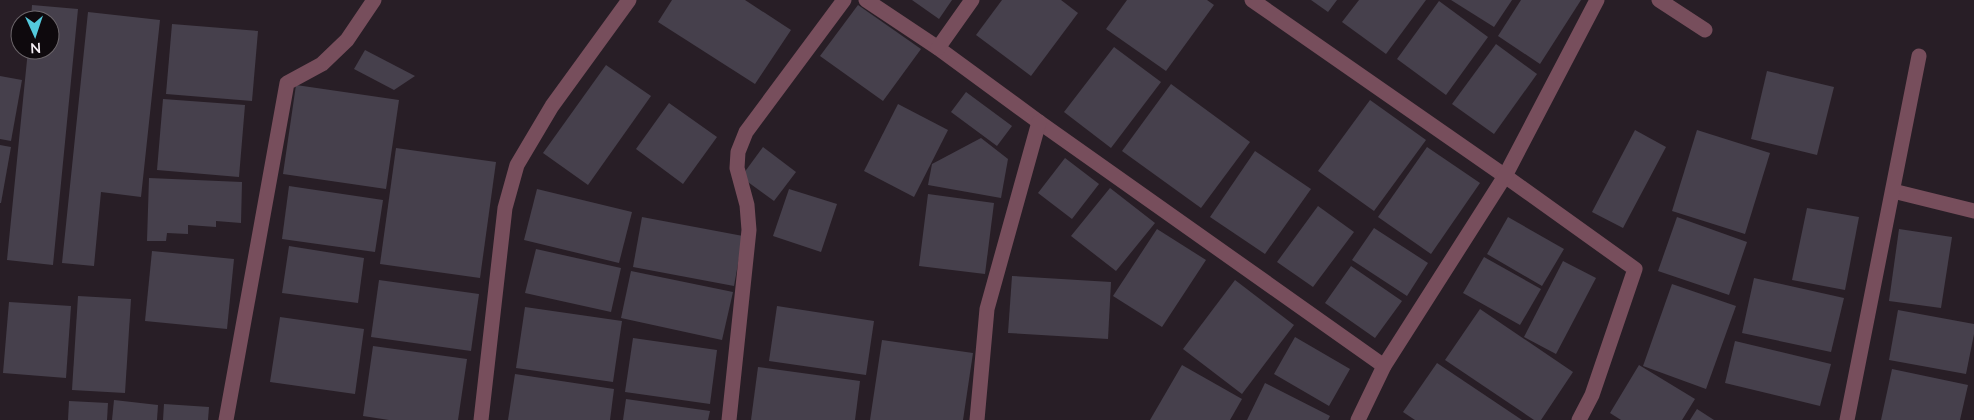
<svg xmlns="http://www.w3.org/2000/svg" width="1974" height="420" font-family="Lato,sans-serif">
  <style>
    .building { fill: #46404c }
    .lines { fill: none; stroke-linecap: round; stroke-linejoin: round }
    .street { stroke: #774e5c; stroke-width: 15 }
  </style>
  <rect width="100%" height="100%" fill="#281e26"/>
  <g class="building">
    <path d="M672 0H745L791 30 755 84 658 22Z"/>
    <path d="M912 0H952L939 19Z"/>
    <path d="M1002 0H1061L1078 13 1031 76 976 35Z"/>
    <path d="M1127 0H1207L1214 5 1166 71 1106 29Z"/>
    <path d="M1311 0H1337L1328 12Z"/>
    <path d="M1359 0H1426L1386 54 1342 22Z"/>
    <path d="M1451 0H1512L1494 27Z"/>
    <path d="M1521 0H1581L1540 64 1498 36Z"/>
    <path d="M1439 1 1488 37 1446 95 1397 59Z"/>
    <path d="M32 5 78 9 53 265 7 260 28 50H50V20H31Z"/>
    <path d="M858 5 921 49 883 101 820 56Z"/>
    <path d="M88 12 160 20 141 197 101 192 94 266 62 263Z"/>
    <path d="M172 24 258 31 252 101 166 94Z"/>
    <path d="M1496 44 1537 74 1494 134 1452 104Z"/>
    <path d="M1114 47 1161 82 1111 148 1064 112Z"/>
    <path d="M365 50 415 76 394 90 354 69Z"/>
    <path d="M606 65 651 96 588 185 543 153Z"/>
    <path d="M1767 71 1834 87 1817 155 1751 139Z"/>
    <path d="M0 76 22 80 11 141 0 139Z"/>
    <path d="M1171 84 1250 142 1201 208 1122 151Z"/>
    <path d="M296 85 399 100 386 189 283 174Z"/>
    <path d="M966 92 1012 126 997 146 951 112Z"/>
    <path d="M163 99 245 105 239 177 157 170Z"/>
    <path d="M1370 100 1426 140 1374 211 1318 171Z"/>
    <path d="M669 103 717 137 683 184 636 149Z"/>
    <path d="M898 104 948 130 914 197 864 171Z"/>
    <path d="M1635 130 1666 147 1623 228 1592 212Z"/>
    <path d="M1697 130 1770 153 1745 234 1672 211Z"/>
    <path d="M981 138 1008 159 1001 198 928 185 932 164Z"/>
    <path d="M0 145 11 147 1 203H0Z"/>
    <path d="M763 147 796 172 774 201 741 177Z"/>
    <path d="M1427 147 1480 183 1431 254 1378 217Z"/>
    <path d="M396 148 496 162 480 278 380 264Z"/>
    <path d="M1255 151 1311 189 1265 254 1210 217Z"/>
    <path d="M1065 158 1099 184 1072 219 1038 193Z"/>
    <path d="M149 178 242 182 241 223 216 221V227L188 225V234L167 233 166 241H147Z"/>
    <path d="M289 186 383 200 375 252 282 239Z"/>
    <path d="M1110 188 1155 223 1116 271 1071 236Z"/>
    <path d="M537 189 632 212 619 263 524 240Z"/>
    <path d="M789 189 837 204 821 252 773 236Z"/>
    <path d="M928 194 994 203 985 274 919 266Z"/>
    <path d="M1318 206 1354 232 1313 287 1277 262Z"/>
    <path d="M1807 208 1859 217 1845 290 1792 280Z"/>
    <path d="M642 217 743 236 734 286 633 267Z"/>
    <path d="M1508 217 1564 249 1542 286 1487 254Z"/>
    <path d="M1677 217 1747 242 1729 295 1658 271Z"/>
    <path d="M1374 228 1428 263 1407 296 1352 260Z"/>
    <path d="M1157 229 1206 260 1162 327 1113 296Z"/>
    <path d="M1899 229 1952 237 1941 308 1889 301Z"/>
    <path d="M289 246 364 258 358 303 282 293Z"/>
    <path d="M536 249 621 268 611 312 525 293Z"/>
    <path d="M152 251 234 259 227 329 145 321Z"/>
    <path d="M1484 257 1541 289 1520 325 1463 293Z"/>
    <path d="M1563 261 1596 278 1556 354 1524 337Z"/>
    <path d="M1351 266 1402 301 1375 338 1325 303Z"/>
    <path d="M631 271 733 292 722 340 621 318Z"/>
    <path d="M1012 276 1111 282 1108 339 1008 333Z"/>
    <path d="M1754 278 1844 298 1831 352 1742 333Z"/>
    <path d="M379 280 479 294 471 351 371 337Z"/>
    <path d="M1235 280 1294 325 1242 394 1183 349Z"/>
    <path d="M1672 284 1736 306 1706 389 1643 366Z"/>
    <path d="M78 296 131 299 125 393 72 390Z"/>
    <path d="M9 302 71 306 66 378 3 373Z"/>
    <path d="M777 306 874 321 866 375 769 361Z"/>
    <path d="M525 307 622 321 613 382 516 368Z"/>
    <path d="M1480 309 1573 372 1541 420H1534L1445 360Z"/>
    <path d="M1898 310 1974 324V334L1966 374 1889 360Z"/>
    <path d="M280 317 364 329 355 394 270 382Z"/>
    <path d="M1295 337 1350 369 1329 406 1274 374Z"/>
    <path d="M633 338 717 350 710 404 625 392Z"/>
    <path d="M882 340 973 353 963 420H870Z"/>
    <path d="M1735 341 1831 364 1820 406 1725 383Z"/>
    <path d="M373 346 467 359 458 420H389L363 416Z"/>
    <path d="M1437 363 1522 420H1415L1403 412Z"/>
    <path d="M1182 365 1242 399 1230 420H1150Z"/>
    <path d="M1639 365 1695 399 1682 420H1621L1610 413Z"/>
    <path d="M758 367 860 381 855 420H751Z"/>
    <path d="M1892 369 1968 385 1960 420H1881Z"/>
    <path d="M515 374 614 389 610 420H508Z"/>
    <path d="M1265 383 1330 416 1328 420H1247Z"/>
    <path d="M626 399 710 411 708 420H623Z"/>
    <path d="M114 400 158 405 157 420H112Z"/>
    <path d="M69 401 108 403 107 420H68Z"/>
    <path d="M164 404 209 407 208 420H163Z"/>
    <path d="M1697 409 1714 420H1690Z"/>
  </g>
  <g class="lines">
    <g class="street">
      <path d="M866 0 938 48 1039 122 1384 366"/>
      <path d="M1252 0 1505 176 1635 269 1592 395 1579 420"/>
      <path d="M1659 0 1705 30"/>
      <path d="M938 48 972 0"/>
      <path d="M1893 191 1974 211"/>
      <path d="M226 420 287 83 322 64 347 40 374 0"/>
      <path d="M481 420 505 208 517 165 552 106 629 0"/>
      <path d="M729 420 749 230 747 205 737 168 738 152 746 132 844 0"/>
      <path d="M977 420 987 309 1039 122"/>
      <path d="M1358 420 1384 366 1505 176 1597 0"/>
      <path d="M1847 420 1919 56"/>
    </g>
  </g>
  <g transform="translate(35 35) rotate(177)"><circle r="24" fill="#0e090d" stroke="#6b656a"/>
  <path d="M0-4L9 19L0 12L-9 19Z" fill="#54cadd"/>
  <text y="-8" font-size="14" font-weight="bold" text-anchor="middle" fill="#f6eff5">N</text>
  </g>
</svg>
